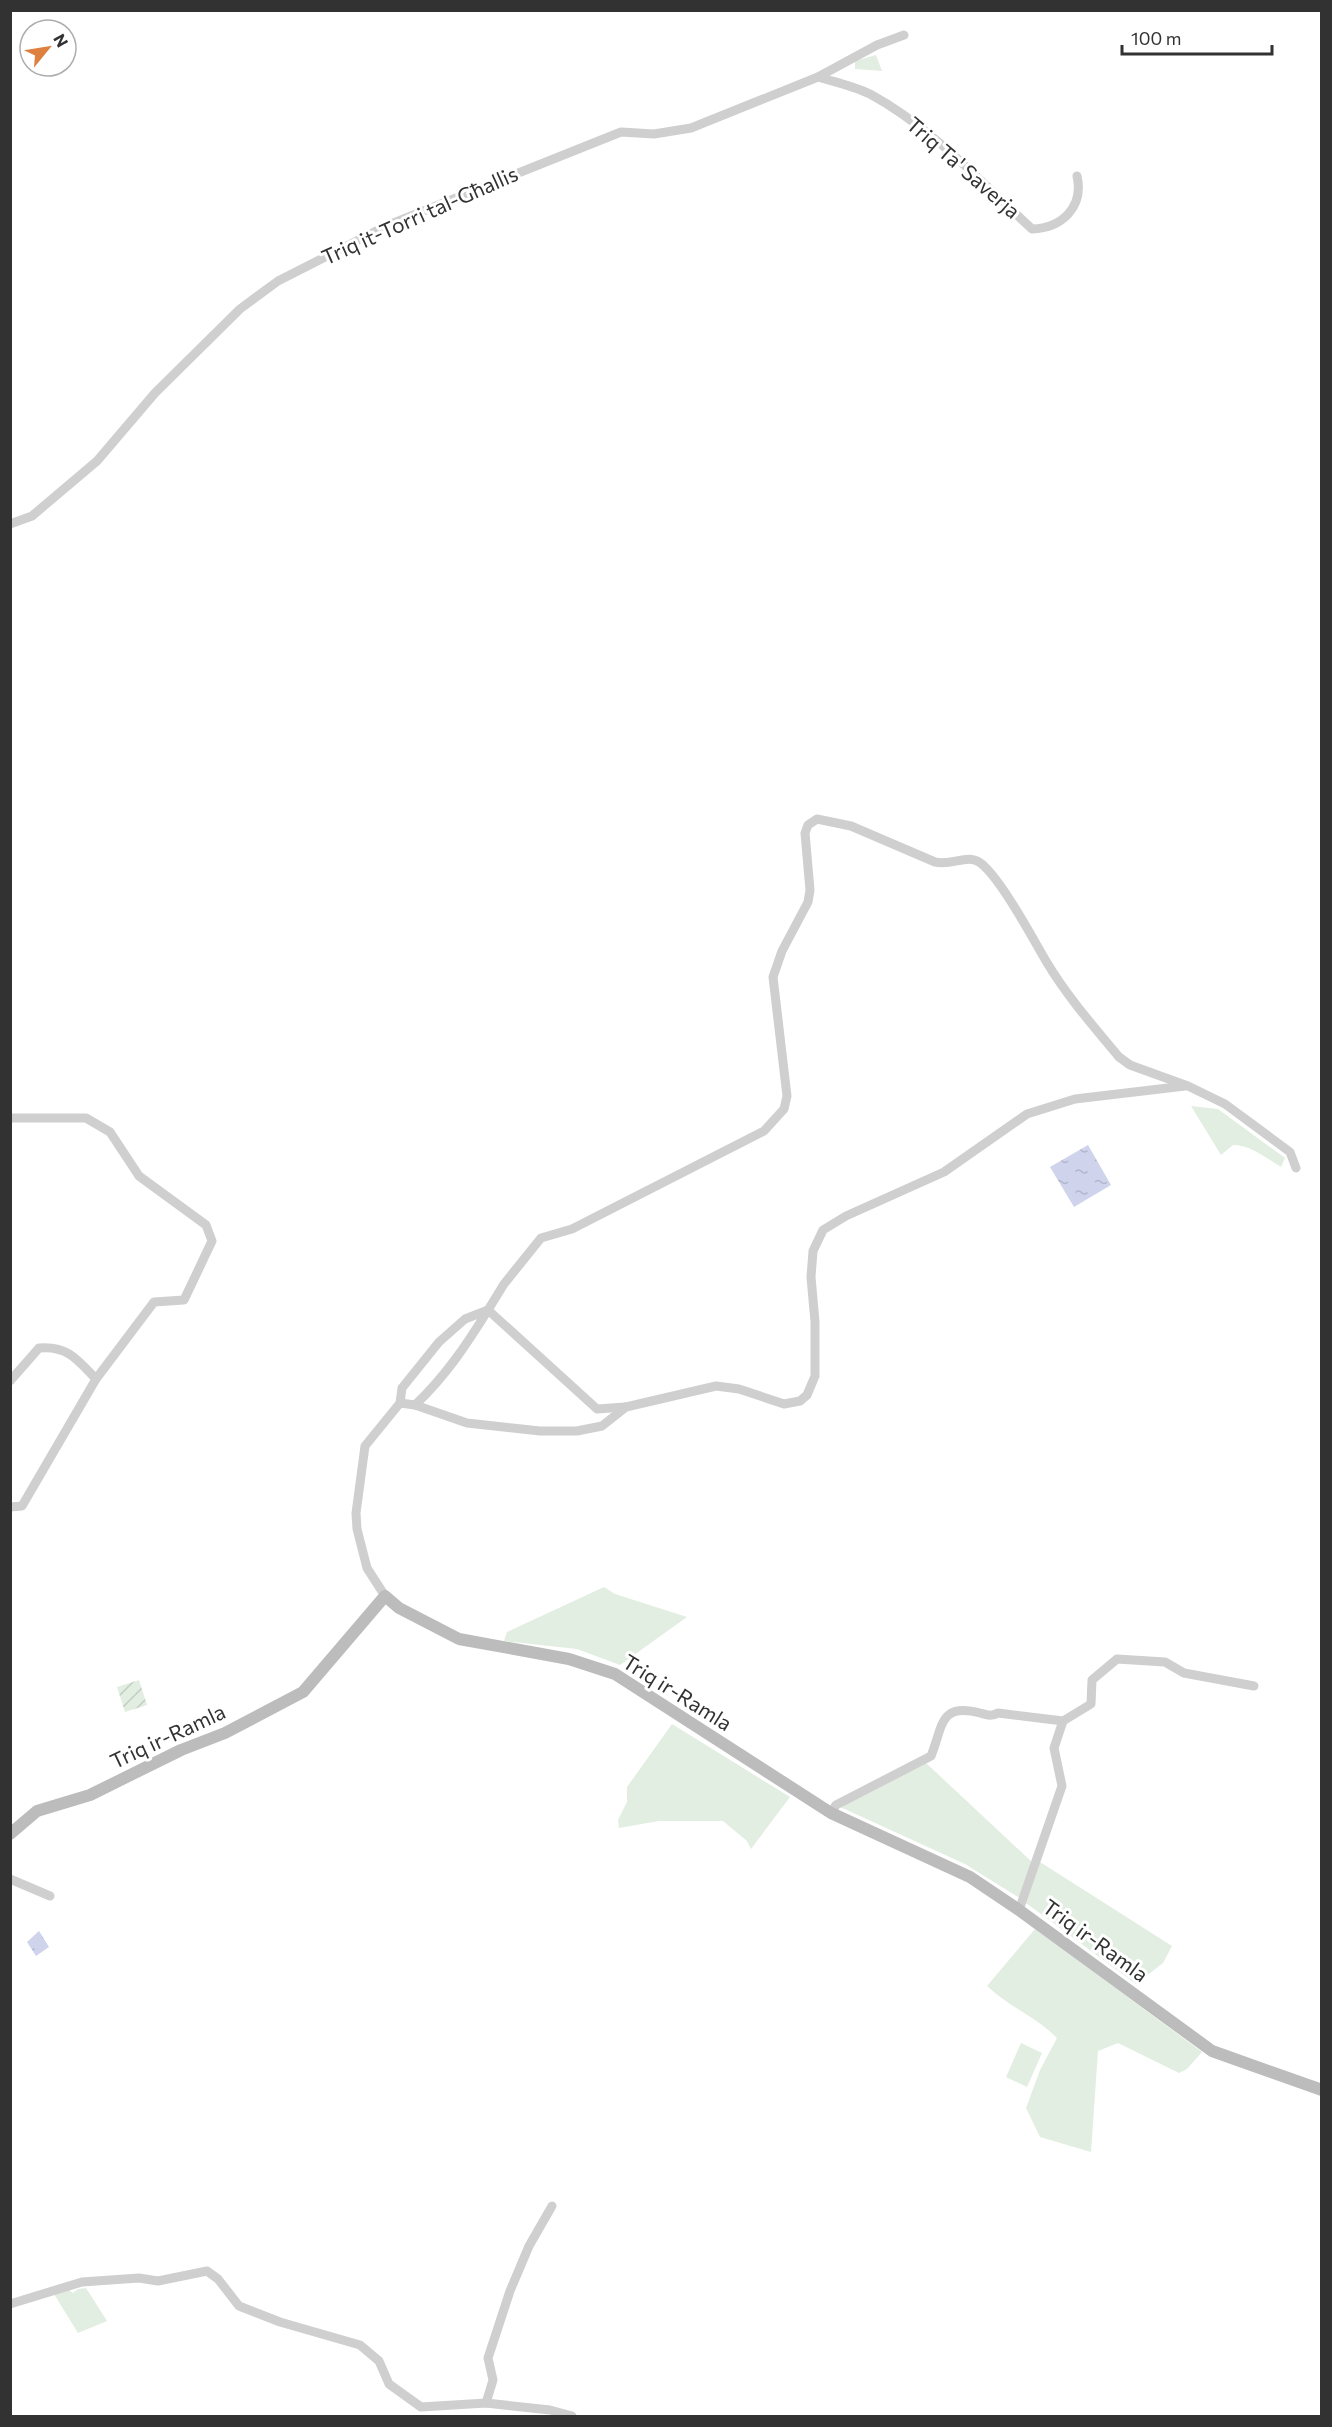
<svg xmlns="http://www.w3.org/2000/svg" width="1332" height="2427" font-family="Commissioner,sans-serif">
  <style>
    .grass { fill: #e2eee1 }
    .garden { fill: url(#garden-furrows) }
    .water { fill: url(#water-ripples) }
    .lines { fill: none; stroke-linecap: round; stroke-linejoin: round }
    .street { stroke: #cfcfcf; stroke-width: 9 }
    .secondary { stroke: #bcbcbc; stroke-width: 12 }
    .labels { text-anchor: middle; stroke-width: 6; stroke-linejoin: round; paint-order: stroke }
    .street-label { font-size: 21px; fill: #323232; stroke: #fff }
  </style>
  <defs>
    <pattern id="garden-furrows" width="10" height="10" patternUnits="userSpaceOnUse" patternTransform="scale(1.5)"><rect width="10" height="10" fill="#e2eee1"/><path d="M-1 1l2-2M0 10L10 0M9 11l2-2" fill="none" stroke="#c2cdc2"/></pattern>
    <pattern id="water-ripples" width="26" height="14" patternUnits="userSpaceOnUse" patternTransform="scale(1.5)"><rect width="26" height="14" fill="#cfd3ec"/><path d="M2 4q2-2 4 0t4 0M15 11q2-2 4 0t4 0" fill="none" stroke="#b2b6cb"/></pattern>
  </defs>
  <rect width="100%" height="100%" fill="#fff"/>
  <g class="grass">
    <path d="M876 55 882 71 855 69V61Z"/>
    <path d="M1191 1106 1218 1109 1285 1158 1281 1167C1266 1158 1251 1145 1233 1145L1221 1155Z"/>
    <path d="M604 1587 615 1594 687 1617 620 1665 577 1649 504 1641 507 1632Z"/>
    <path d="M672 1724 790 1797 751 1849 747 1841 723 1821H659L619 1828 618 1820 627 1802V1787Z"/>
    <path d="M925 1762 1033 1863 1022 1894 1018 1897 965 1864 838 1806Z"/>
    <path d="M1040 1862 1172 1946 1163 1963 1136 1984 1026 1903Z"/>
    <path d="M1035 1929 1202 2052 1187 2069 1179 2073 1118 2043 1098 2051 1091 2152 1040 2137 1026 2108 1040 2070 1057 2038C1035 2016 1009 2007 987 1986Z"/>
    <path d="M1021 2043 1042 2053 1027 2087 1006 2077Z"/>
    <path d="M86 2288 107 2321 78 2333 54 2294 69 2290 73 2293 78 2289Z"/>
  </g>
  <path class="garden" d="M139 1680 147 1705 125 1712 117 1687Z"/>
  <g class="water">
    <path d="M1088 1145 1111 1185 1074 1207 1050 1167Z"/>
    <path d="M39 1931 49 1947 36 1956 27 1942Z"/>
  </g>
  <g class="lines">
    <g class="street">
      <path d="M818 77C835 82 854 86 870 94 931 127 981 182 1032 229 1062 228 1084 207 1077 176"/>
      <path d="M10 524 32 516 97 461 155 393 240 309 278 281 386 226 621 132 654 134 691 128 818 77 877 45 904 35"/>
      <path d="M10 1118H86L110 1132 139 1176 206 1225 212 1241 184 1300 154 1302 96 1379 22 1506 10 1507"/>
      <path d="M10 1381 39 1348C67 1345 78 1360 96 1379"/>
      <path d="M400 1403 415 1405C445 1377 467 1344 488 1310L597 1409 625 1407"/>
      <path d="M415 1405 467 1423 540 1431H577L602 1426 626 1407 716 1386 739 1389 784 1404 800 1401 807 1395 815 1376V1322L811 1277 813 1251 823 1230 846 1216 944 1172 1027 1114 1075 1099 1185 1086"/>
      <path d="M385 1596 367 1568 357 1529 356 1513 365 1446 400 1403 402 1388 439 1342 465 1319 488 1310 504 1284 541 1238 572 1229 764 1131 784 1109 787 1096 773 977 782 951 808 902 810 890 805 833 808 825 817 819 851 826 935 862C952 866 967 854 979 862 999 875 1033 939 1046 961 1066 995 1094 1027 1119 1057L1130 1065 1188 1086 1225 1104 1290 1152 1296 1168"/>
      <path d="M831 1813 836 1805 931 1756C943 1727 939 1702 980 1713 987 1715 991 1717 998 1713L1063 1721"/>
      <path d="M10 1879 50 1896"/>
      <path d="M1019 1910 1062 1786 1054 1748 1063 1721 1091 1704 1092 1680 1117 1659 1165 1662 1184 1673 1254 1686"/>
      <path d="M10 2304 82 2282 139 2278 158 2281 207 2271 218 2279 239 2306 280 2322 360 2345 379 2361 389 2384 421 2407 486 2403 550 2410 572 2416"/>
      <path d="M486 2403 493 2380 488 2358 510 2291 529 2246 552 2206"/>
    </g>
    <path class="secondary" d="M10 1834 37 1811 90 1795 181 1750 225 1733 303 1692 385 1596 399 1608 459 1639 569 1659 615 1674 831 1813 970 1877 1019 1910 1212 2051 1322 2090"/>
  </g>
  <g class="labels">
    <g class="street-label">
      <text transform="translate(963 168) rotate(41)" y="7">Triq Ta' Saverja</text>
      <text transform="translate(420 216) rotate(-24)" y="7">Triq it-Torri tal-Għallis</text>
      <text transform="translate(677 1693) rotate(32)" y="7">Triq ir-Ramla</text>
      <text transform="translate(168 1737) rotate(-25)" y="7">Triq ir-Ramla</text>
      <text transform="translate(1095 1941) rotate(36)" y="7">Triq ir-Ramla</text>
    </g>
  </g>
  <rect width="1332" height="2427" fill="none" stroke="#323232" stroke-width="24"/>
  <g transform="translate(48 48) rotate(60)"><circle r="28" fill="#ffffff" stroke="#adadad" stroke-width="1.5"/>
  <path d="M0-4.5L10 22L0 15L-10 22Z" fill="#dd8040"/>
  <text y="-9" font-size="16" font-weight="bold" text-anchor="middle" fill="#323232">N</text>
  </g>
  <path d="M1122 45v9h150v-9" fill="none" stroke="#323232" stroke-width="3"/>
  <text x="1131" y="45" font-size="18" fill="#323232" stroke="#ffffff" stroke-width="4.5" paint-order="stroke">100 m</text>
</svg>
